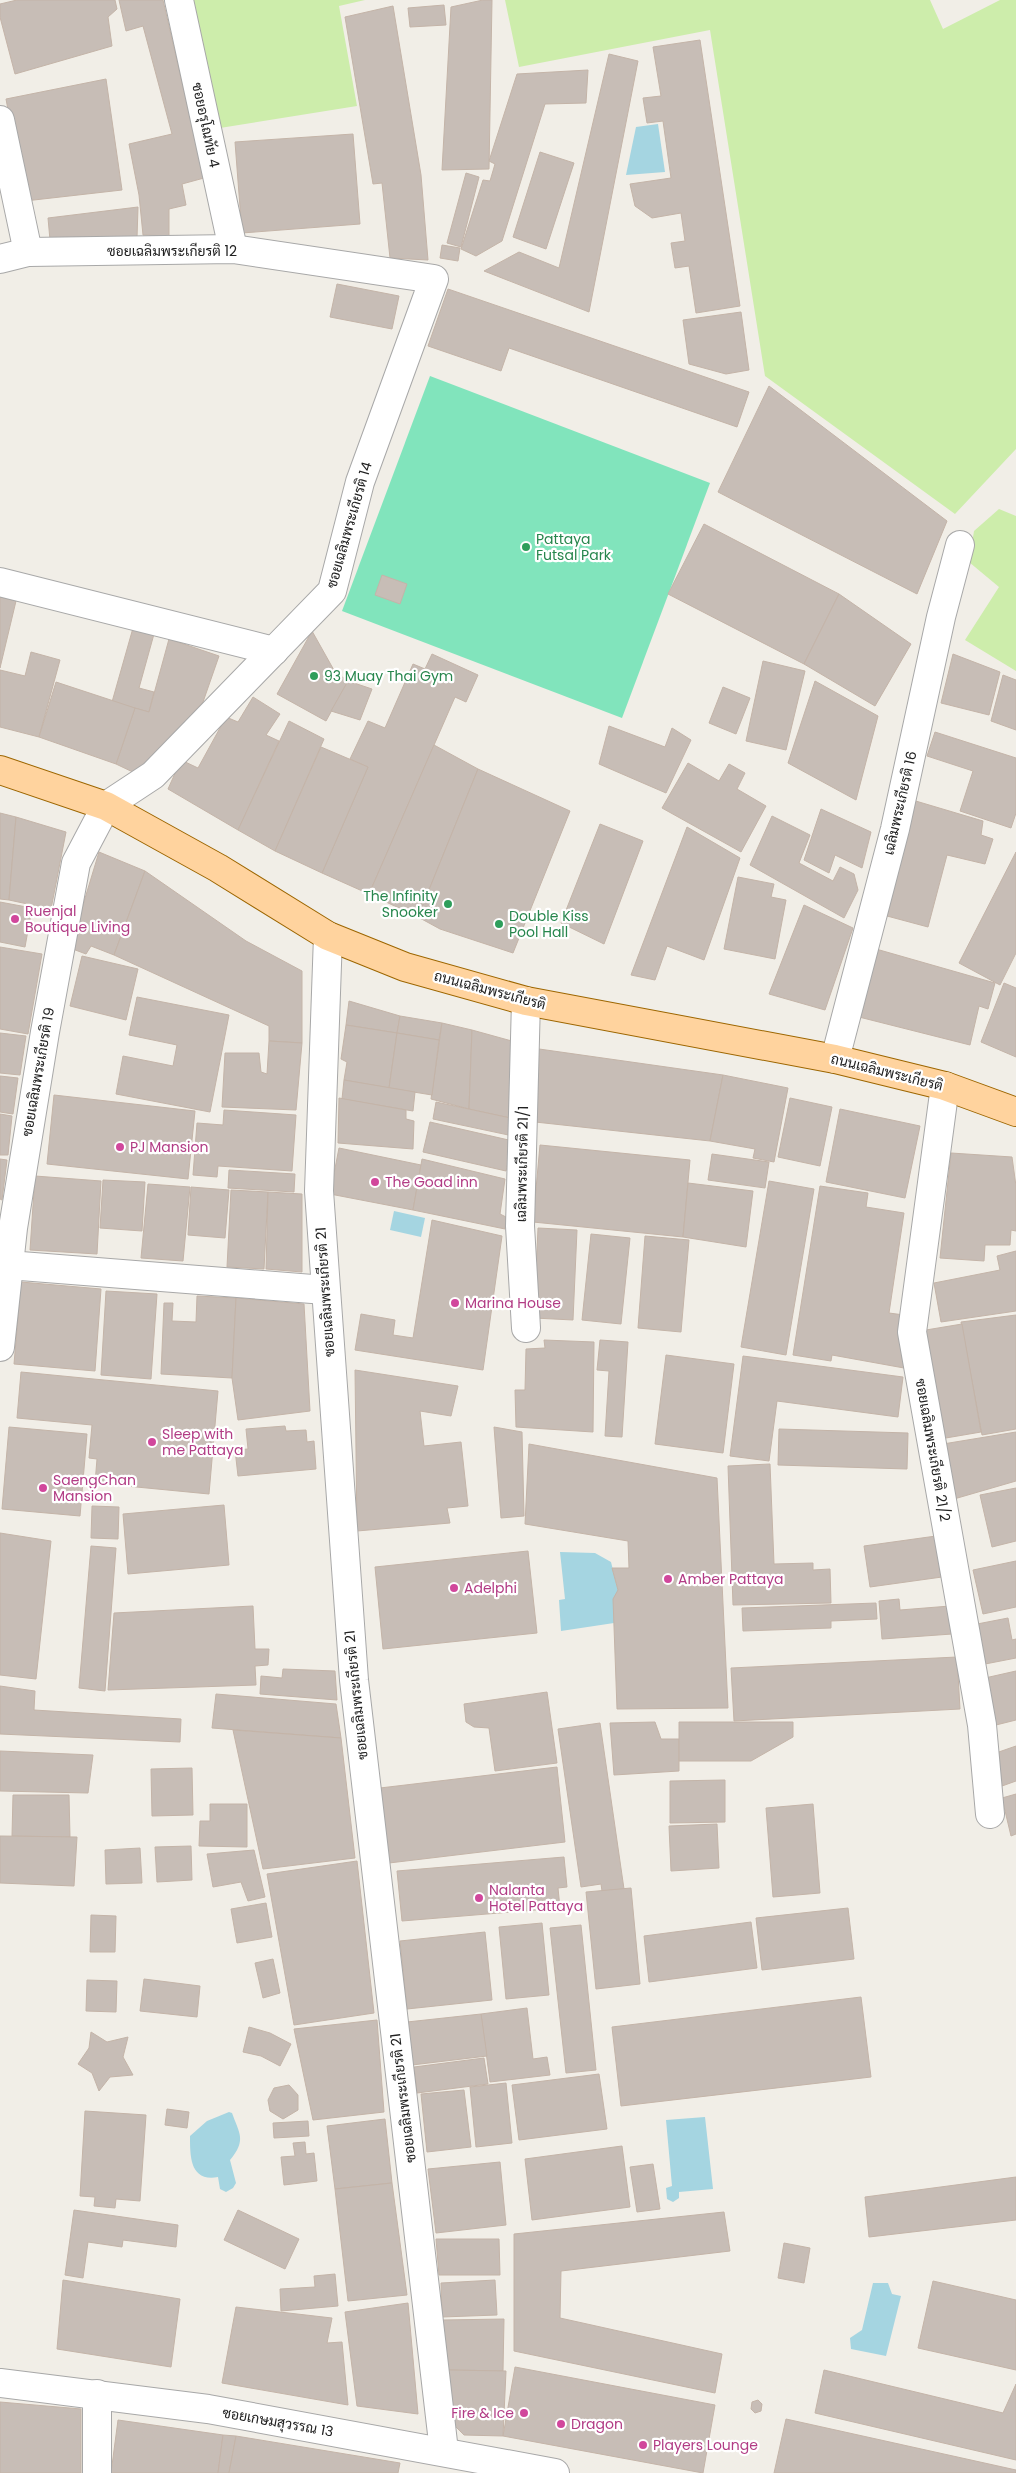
<svg xmlns="http://www.w3.org/2000/svg" width="1016" height="2473" font-family="Poppins,Sarabun,sans-serif">
  <style>
    .grass { fill: #cdedab }
    .pitch { fill: #81e4bc }
    .water { fill: #a5d5e1 }
    .building { fill: #c7bdb6; stroke: #c4b4a8 }
    .lines { fill: none; stroke-linecap: round; stroke-linejoin: round }
    .minor-casing { stroke: #a8a8a8; stroke-width: 30 }
    .major-casing { stroke: #9d6600; stroke-width: 30 }
    .minor { stroke: #fff; stroke-width: 28 }
    .major { stroke: #ffd39e; stroke-width: 28 }
    .leisure-dot { fill: #2e9e5b; stroke: #fff; stroke-width: 2 }
    .hotel-dot { fill: #d1479c; stroke: #fff; stroke-width: 2 }
    .labels { text-anchor: middle; stroke-width: 4.5; stroke-linejoin: round; paint-order: stroke }
    .street-label { font-size: 14px; fill: #212121; stroke: #fff }
    .leisure-label { font-size: 14px; fill: #27864d; stroke: #fff; text-anchor: start }
    .hotel-label { font-size: 14px; fill: #b23c85; stroke: #fff; text-anchor: start }
  </style>
  <rect width="100%" height="100%" fill="#f1eee7"/>
  <g class="grass">
    <path d="M191 0H365L339 6 357 106 220 128Z"/>
    <path d="M505 0H930L943 29 1000 0H1016V449L955 514 765 376 710 30 519 67Z"/>
    <path d="M999 509 1016 516V671L965 640 999 587 969 562 974 531Z"/>
  </g>
  <path class="pitch" d="M430 376 710 483 622 718 342 611Z"/>
  <g class="water">
    <path d="M658 124 665 172 626 175 636 127Z"/>
    <path d="M394 1211 425 1218 421 1237 390 1230Z"/>
    <path d="M560 1552 595 1553 611 1562 618 1590 614 1623 561 1631 559 1600 565 1599Z"/>
    <path d="M229 2112 232 2113C239 2133 247 2140 230 2160L236 2183 233 2188 226 2192 220 2189 218 2177C190 2182 190 2157 190 2136L207 2121Z"/>
    <path d="M705 2117 713 2189 679 2192V2198L673 2202 667 2199 666 2188 672 2186 666 2120Z"/>
    <path d="M873 2283H888L892 2294 901 2296 886 2356 851 2349 850 2338 862 2330Z"/>
  </g>
  <g class="building">
    <path d="M17 0H115L117 9 108 17 112 46 15 74 0 17V4Z"/>
    <path d="M119 0H163L204 178 182 184 186 205 169 209V236L143 235 139 195 129 144 172 134 143 26 126 31Z"/>
    <path d="M483 0H492L489 169 442 170 451 7Z"/>
    <path d="M444 5 446 25 410 27 408 8Z"/>
    <path d="M393 6 421 175 428 260 390 258 382 183 373 184 345 17Z"/>
    <path d="M700 40 740 306 696 313 689 266 675 268 671 243 685 241 681 213 652 218 635 206 630 184 671 178 663 121 647 123 643 98 661 96 653 47Z"/>
    <path d="M609 54 638 61 589 312 484 271 519 252 559 268Z"/>
    <path d="M588 70 586 103 545 104 502 241 476 256 461 249 483 180 490 181 495 164 489 161 517 74Z"/>
    <path d="M106 79 122 190 25 201 6 99Z"/>
    <path d="M353 134 360 224 242 233 235 142Z"/>
    <path d="M540 152 574 163 546 249 513 237Z"/>
    <path d="M466 173 479 177 461 247 447 243Z"/>
    <path d="M138 207 137 238 50 240 48 218Z"/>
    <path d="M442 245 460 248 458 261 440 258Z"/>
    <path d="M337 284 399 296 392 329 330 317Z"/>
    <path d="M448 289 749 392 737 427 509 348 501 371 428 346Z"/>
    <path d="M741 312 749 370 726 374 689 364 683 320Z"/>
    <path d="M769 386 947 521 917 594 718 492Z"/>
    <path d="M704 524 839 594 804 664 668 594Z"/>
    <path d="M382 575 407 584 400 604 375 595Z"/>
    <path d="M839 594 911 644 875 706 804 664Z"/>
    <path d="M0 597 16 601 0 668Z"/>
    <path d="M133 628 154 634 139 688 154 692 149 712 112 702Z"/>
    <path d="M312 631 335 672 348 681 326 721 277 694Z"/>
    <path d="M169 639 219 656 203 702 137 774 116 764 135 708 149 712Z"/>
    <path d="M31 652 60 660 39 737 0 727V670L25 676Z"/>
    <path d="M432 654 478 675 466 702 455 697 369 894 322 873 368 767 350 759 368 721 385 728 413 664 425 669Z"/>
    <path d="M953 654 1000 672 989 715 941 703Z"/>
    <path d="M763 661 805 671 786 750 746 741Z"/>
    <path d="M1003 675 1016 680V730L991 721Z"/>
    <path d="M348 681 372 689 360 720 331 711Z"/>
    <path d="M815 681 878 716 856 800 788 763Z"/>
    <path d="M56 682 135 708 116 764 39 737Z"/>
    <path d="M723 687 750 698 736 734 709 723Z"/>
    <path d="M253 697 280 714 266 735 279 741 238 830 168 789 181 760 198 768 226 717 238 722Z"/>
    <path d="M289 721 324 739 275 851 238 830Z"/>
    <path d="M609 726 665 747 672 728 691 740 666 793 599 764Z"/>
    <path d="M935 732 1016 758V813L1011 828 960 811 973 771 927 756Z"/>
    <path d="M434 745 478 769 418 917 369 894Z"/>
    <path d="M321 747 368 767 322 873 275 851Z"/>
    <path d="M688 763 719 781 729 764 745 773 737 789 766 806 741 852 662 808Z"/>
    <path d="M478 769 570 811 513 953 440 929 418 917Z"/>
    <path d="M909 799 983 821 981 835 993 839 985 864 947 855 928 927 887 916Z"/>
    <path d="M821 809 871 832 862 868 835 855 829 873 804 860Z"/>
    <path d="M0 813 16 817 9 900 0 899Z"/>
    <path d="M772 816 810 835 799 863 833 881 840 867 854 874 858 890 844 918 750 865Z"/>
    <path d="M16 817 66 832 51 909 9 900Z"/>
    <path d="M600 824 643 841 604 944 561 923Z"/>
    <path d="M687 827 740 858 704 960 667 946 655 980 631 975Z"/>
    <path d="M99 852 145 871 114 955 91 946 86 954 70 948Z"/>
    <path d="M1016 852V953L1000 985 959 963Z"/>
    <path d="M145 871 246 941 302 971V1043L269 1041V1026L114 955Z"/>
    <path d="M738 877 774 884 771 897 786 900 775 959 724 949Z"/>
    <path d="M0 902 32 908 25 947 0 942Z"/>
    <path d="M804 905 853 928 825 1010 769 994Z"/>
    <path d="M0 947 42 954 28 1034 0 1029Z"/>
    <path d="M876 949 995 983 988 1009 979 1006 970 1045 859 1017Z"/>
    <path d="M82 956 138 969 126 1020 70 1006Z"/>
    <path d="M1004 983 1016 988V1057L981 1042Z"/>
    <path d="M137 997 229 1015 210 1112 116 1094 123 1056 173 1066 177 1045 129 1035Z"/>
    <path d="M349 1001 400 1016 397 1033 346 1025Z"/>
    <path d="M400 1016 442 1023 439 1040 397 1033Z"/>
    <path d="M442 1023 472 1030 469 1109 431 1099Z"/>
    <path d="M346 1025 397 1033 389 1088 344 1080 347 1062 341 1059Z"/>
    <path d="M472 1030 519 1043 515 1119 469 1109Z"/>
    <path d="M0 1033 26 1036 20 1075 0 1073Z"/>
    <path d="M397 1033 439 1040 432 1095 389 1088Z"/>
    <path d="M269 1041 302 1043 296 1110 222 1107 225 1053H259L261 1072 267 1074Z"/>
    <path d="M532 1048 723 1075 710 1141 526 1121Z"/>
    <path d="M723 1075 788 1088 774 1162 753 1158 755 1149 710 1141Z"/>
    <path d="M0 1076 18 1078 13 1114 0 1112Z"/>
    <path d="M344 1080 415 1092 413 1111 342 1099Z"/>
    <path d="M54 1095 195 1111 188 1179 47 1164Z"/>
    <path d="M339 1098 406 1110V1119L414 1121 413 1149 338 1143Z"/>
    <path d="M790 1098 832 1107 820 1166 778 1157Z"/>
    <path d="M436 1102 515 1119 513 1136 433 1119Z"/>
    <path d="M840 1109 920 1126 905 1198 826 1182Z"/>
    <path d="M224 1110 296 1115 292 1171 218 1166 217 1177 193 1175 197 1123 223 1125Z"/>
    <path d="M0 1114 12 1116 8 1155H0Z"/>
    <path d="M430 1122 513 1141 506 1171 423 1152Z"/>
    <path d="M540 1145 690 1160 683 1237 533 1222Z"/>
    <path d="M339 1148 421 1165 413 1210 330 1194Z"/>
    <path d="M951 1153 1012 1157 1016 1186V1231L1011 1230 1010 1245H985L984 1261 940 1258Z"/>
    <path d="M712 1154 769 1162 765 1188 708 1180Z"/>
    <path d="M0 1159 7 1160 2 1200 0 1199Z"/>
    <path d="M422 1159 505 1179 500 1214 506 1217 505 1229 413 1210Z"/>
    <path d="M229 1170 295 1174 294 1192 228 1188Z"/>
    <path d="M35 1176 101 1181 97 1254 30 1250Z"/>
    <path d="M103 1180 145 1182 142 1231 100 1228Z"/>
    <path d="M769 1181 814 1189 786 1355 741 1347Z"/>
    <path d="M688 1183 753 1191 746 1247 683 1237Z"/>
    <path d="M148 1184 190 1187 183 1261 141 1258Z"/>
    <path d="M820 1186 868 1193 866 1207 904 1213 889 1313 904 1315V1368L832 1355 831 1361 793 1355Z"/>
    <path d="M191 1187 229 1190 225 1238 188 1235Z"/>
    <path d="M231 1190 268 1192 264 1269 227 1267Z"/>
    <path d="M268 1192 302 1194V1272L266 1269Z"/>
    <path d="M432 1220 502 1236 483 1370 355 1350 361 1314 395 1320 393 1335 413 1338Z"/>
    <path d="M538 1228 577 1230 573 1320 534 1318Z"/>
    <path d="M591 1234 630 1238 621 1324 582 1320Z"/>
    <path d="M645 1236 689 1240 681 1332 638 1328Z"/>
    <path d="M1016 1251V1311L941 1322 934 1283 1000 1270 997 1256Z"/>
    <path d="M21 1282 101 1289 95 1371 14 1364Z"/>
    <path d="M106 1291 157 1294 151 1379 101 1375Z"/>
    <path d="M197 1296 236 1298 232 1378 161 1374 164 1303H173L172 1321 196 1322Z"/>
    <path d="M236 1298 304 1304 310 1411 238 1420 232 1378Z"/>
    <path d="M1016 1315V1429L982 1435 961 1322Z"/>
    <path d="M962 1324 981 1432 940 1439 920 1331Z"/>
    <path d="M544 1340 594 1342 593 1432 516 1427 515 1390H525L526 1349 545 1348Z"/>
    <path d="M600 1340 628 1342 622 1437 605 1436 609 1371 597 1370Z"/>
    <path d="M666 1355 734 1364 723 1453 655 1444Z"/>
    <path d="M743 1356 903 1377 898 1417 777 1401 769 1461 730 1456Z"/>
    <path d="M355 1370 458 1386 451 1416 420 1411 424 1446 461 1442 468 1506 447 1508 450 1523 357 1531Z"/>
    <path d="M21 1372 218 1391 209 1494 95 1483 97 1459 89 1458 92 1425 17 1418Z"/>
    <path d="M285 1426 286 1431 306 1430 307 1442 314 1441 316 1469 238 1476 235 1450 248 1449 246 1429Z"/>
    <path d="M9 1427 87 1434 80 1516 2 1509Z"/>
    <path d="M494 1427 522 1432 524 1516 501 1518Z"/>
    <path d="M779 1429 908 1433 907 1469 778 1465Z"/>
    <path d="M1016 1432V1481L954 1499 943 1444Z"/>
    <path d="M529 1444 717 1478 728 1708 617 1709 613 1599 618 1590 612 1568H629L628 1541 525 1524Z"/>
    <path d="M770 1464 774 1564 813 1563V1570L830 1569 831 1603 733 1605 728 1466Z"/>
    <path d="M1016 1488V1541L992 1547 980 1495Z"/>
    <path d="M224 1505 229 1565 128 1574 123 1514Z"/>
    <path d="M92 1506 119 1507 118 1539 91 1538Z"/>
    <path d="M0 1533 51 1541 36 1679 0 1675Z"/>
    <path d="M936 1536 942 1577 870 1587 864 1546Z"/>
    <path d="M91 1546 116 1548 105 1691 79 1688Z"/>
    <path d="M528 1551 537 1633 383 1649 375 1567Z"/>
    <path d="M1016 1561V1607L983 1614 973 1570Z"/>
    <path d="M899 1599 900 1610 950 1606 952 1634 882 1639 879 1601Z"/>
    <path d="M876 1603 877 1619 831 1621V1628L743 1631 742 1608Z"/>
    <path d="M253 1606 255 1649H269L268 1665 255 1666 256 1685 108 1690 114 1613Z"/>
    <path d="M1008 1618 1012 1640 1016 1639V1658L980 1665 972 1625Z"/>
    <path d="M957 1657 960 1709 734 1721 731 1668Z"/>
    <path d="M283 1669 335 1671 337 1700 260 1694 261 1676 282 1678Z"/>
    <path d="M1016 1671V1720L996 1725 985 1678Z"/>
    <path d="M0 1686 35 1691 34 1710 181 1719 180 1742 0 1734Z"/>
    <path d="M547 1692 557 1763 495 1771 489 1728 474 1727 466 1722 464 1704Z"/>
    <path d="M216 1694 336 1704 341 1738 212 1728Z"/>
    <path d="M655 1722 661 1739H679V1771L614 1775 610 1723Z"/>
    <path d="M679 1722H793V1737L751 1761H679Z"/>
    <path d="M600 1723 624 1889 602 1891 601 1884 581 1887 558 1729Z"/>
    <path d="M233 1730 341 1738 355 1858 263 1869Z"/>
    <path d="M1016 1746V1781L1002 1786 993 1754Z"/>
    <path d="M0 1751 93 1755 88 1793 0 1791Z"/>
    <path d="M557 1767 565 1842 389 1863 380 1788Z"/>
    <path d="M192 1768 193 1815 152 1816 151 1769Z"/>
    <path d="M725 1780V1822L670 1823V1781Z"/>
    <path d="M1016 1794V1834L1011 1836 1002 1798Z"/>
    <path d="M13 1795H69L70 1837 12 1836Z"/>
    <path d="M210 1804H247V1847L199 1846 200 1821H210Z"/>
    <path d="M813 1804 820 1893 773 1897 766 1808Z"/>
    <path d="M717 1824 719 1868 671 1871 669 1826Z"/>
    <path d="M0 1836 77 1837 74 1886 0 1883Z"/>
    <path d="M191 1846 192 1880 157 1882 155 1847Z"/>
    <path d="M140 1848 142 1883 106 1884 105 1850Z"/>
    <path d="M254 1850 265 1897 248 1901 241 1882 213 1887 207 1854Z"/>
    <path d="M564 1857 567 1887 558 1888 560 1908 402 1921 397 1871Z"/>
    <path d="M357 1861 374 2013 294 2025 267 1874Z"/>
    <path d="M631 1888 640 1984 596 1989 586 1892Z"/>
    <path d="M266 1903 272 1937 237 1943 231 1909Z"/>
    <path d="M848 1908 854 1959 762 1970 756 1918Z"/>
    <path d="M91 1915 116 1916 115 1952H90Z"/>
    <path d="M751 1922 757 1968 649 1982 644 1936Z"/>
    <path d="M542 1923 549 1995 506 1999 499 1927Z"/>
    <path d="M581 1925 596 2070 566 2073 550 1928Z"/>
    <path d="M485 1932 492 2000 407 2009 400 1941Z"/>
    <path d="M273 1959 280 1993 263 1998 255 1963Z"/>
    <path d="M144 1979 200 1986 197 2017 140 2011Z"/>
    <path d="M87 1980 117 1981 116 2012 86 2011Z"/>
    <path d="M861 1997 871 2077 621 2106 612 2027Z"/>
    <path d="M527 2008 533 2059 547 2057 550 2075 490 2082 481 2014Z"/>
    <path d="M481 2014 487 2056 412 2065 407 2022Z"/>
    <path d="M377 2020 384 2112 313 2120 294 2029Z"/>
    <path d="M249 2027 270 2033 291 2044 280 2066 261 2056 243 2052Z"/>
    <path d="M91 2032 107 2042 128 2037 123 2057 133 2075 110 2077 99 2091 92 2073 78 2064 89 2048Z"/>
    <path d="M484 2058 488 2084 417 2093 414 2067Z"/>
    <path d="M599 2074 607 2129 519 2140 512 2085Z"/>
    <path d="M506 2083 512 2143 476 2147 470 2087Z"/>
    <path d="M289 2085 298 2095V2110L283 2119 270 2111 268 2100 274 2088Z"/>
    <path d="M464 2090 471 2147 427 2152 421 2094Z"/>
    <path d="M167 2109 189 2112 187 2128 165 2125Z"/>
    <path d="M85 2111 146 2115 140 2201 116 2199 115 2208 94 2206 95 2197 80 2196Z"/>
    <path d="M385 2119 392 2183 335 2189 327 2126Z"/>
    <path d="M308 2121 309 2136 274 2138 273 2123Z"/>
    <path d="M305 2142 306 2154 314 2153 317 2181 284 2185 281 2157 295 2156 293 2143Z"/>
    <path d="M622 2146 630 2207 532 2220 525 2159Z"/>
    <path d="M500 2162 506 2225 436 2233 428 2169Z"/>
    <path d="M653 2164 660 2209 637 2212 630 2167Z"/>
    <path d="M1016 2177V2220L869 2237 865 2197Z"/>
    <path d="M392 2183 407 2295 348 2301 335 2189Z"/>
    <path d="M74 2210 178 2225 176 2247 123 2240 122 2247 88 2242 83 2278 65 2275Z"/>
    <path d="M238 2210 299 2239 285 2269 224 2240Z"/>
    <path d="M724 2212 730 2251 561 2271 560 2318 722 2354 715 2393 514 2351V2234Z"/>
    <path d="M436 2239H499L500 2275H439Z"/>
    <path d="M784 2243 810 2248 804 2283 778 2278Z"/>
    <path d="M335 2274 338 2306 281 2311 280 2289 315 2287 314 2276Z"/>
    <path d="M63 2280 180 2299 171 2367 57 2349Z"/>
    <path d="M495 2280 497 2315 442 2317 441 2283Z"/>
    <path d="M933 2281 1016 2300V2370L918 2348Z"/>
    <path d="M408 2303 418 2414 357 2406 345 2312Z"/>
    <path d="M236 2307 332 2318 327 2343 342 2342 348 2405 222 2383Z"/>
    <path d="M504 2319 503 2371 448 2370 443 2320Z"/>
    <path d="M515 2367 715 2405 703 2473 503 2436Z"/>
    <path d="M448 2370 506 2371 503 2436 464 2435 455 2426Z"/>
    <path d="M824 2370 1003 2413 1016 2384V2460L815 2413Z"/>
    <path d="M758 2400 762 2404 761 2411 755 2413 751 2409 752 2402Z"/>
    <path d="M0 2402 81 2409V2473H0Z"/>
    <path d="M786 2419 1016 2470V2473H774Z"/>
    <path d="M118 2420 223 2435 218 2473H111Z"/>
    <path d="M223 2435 236 2436 229 2473H218Z"/>
    <path d="M236 2436 400 2463 398 2473H229Z"/>
  </g>
  <g class="lines">
    <g class="minor-casing">
      <g id="minor">
        <path d="M179 0 233 249"/>
        <path d="M0 120 28 252"/>
        <path d="M0 259 28 252 233 249 434 279 360 482 332 591 153 775 106 806 76 863 45 1032 13 1228 0 1347"/>
        <path d="M0 582 274 651"/>
        <path d="M328 936 319 1191 354 1680 444 2451"/>
        <path d="M835 1059 895 829 941 617 960 545"/>
        <path d="M945 1086 912 1332 982 1725 990 1814"/>
        <path d="M8 1265 325 1290"/>
        <path d="M526 1328 520 1226 526 1001"/>
        <path d="M0 2383 208 2409 555 2473"/>
        <path d="M97 2394V2473"/>
      </g>
    </g>
    <g class="major-casing">
      <path id="major" d="M0 770 106 806 218 868 328 936 405 967 526 1001 835 1059 945 1086 1016 1112"/>
    </g>
    <use href="#minor" class="minor"/>
    <use href="#major" class="major"/>
  </g>
  <g class="leisure-dot">
    <circle cx="526" cy="547" r="5"/>
    <circle cx="314" cy="676" r="5"/>
    <circle cx="448" cy="904" r="5"/>
    <circle cx="499" cy="924" r="5"/>
  </g>
  <g class="hotel-dot">
    <circle cx="15" cy="919" r="5"/>
    <circle cx="120" cy="1147" r="5"/>
    <circle cx="375" cy="1182" r="5"/>
    <circle cx="455" cy="1303" r="5"/>
    <circle cx="152" cy="1442" r="5"/>
    <circle cx="43" cy="1488" r="5"/>
    <circle cx="668" cy="1579" r="5"/>
    <circle cx="454" cy="1588" r="5"/>
    <circle cx="479" cy="1898" r="5"/>
    <circle cx="524" cy="2413" r="5"/>
    <circle cx="561" cy="2424" r="5"/>
    <circle cx="643" cy="2445" r="5"/>
  </g>
  <g class="labels">
    <g class="street-label">
      <text transform="translate(206 125) rotate(78)" y="5">ซอยอรุโณทัย 4</text>
      <text x="172" y="256">ซอยเฉลิมพระเกียรติ 12</text>
      <text transform="translate(349 525) rotate(-74)" y="5">ซอยเฉลิมพระเกียรติ 14</text>
      <text transform="translate(900 803) rotate(-77)" y="5">เฉลิมพระเกียรติ 16</text>
      <text transform="translate(490 990) rotate(15)" y="5">ถนนเฉลิมพระเกียรติ</text>
      <text transform="translate(38 1072) rotate(-80)" y="5">ซอยเฉลิมพระเกียรติ 19</text>
      <text transform="translate(887 1072) rotate(14)" y="5">ถนนเฉลิมพระเกียรติ</text>
      <text transform="translate(522 1164) rotate(-89)" y="5">เฉลิมพระเกียรติ 21/1</text>
      <text transform="translate(325 1292) rotate(-94)" y="5">ซอยเฉลิมพระเกียรติ 21</text>
      <text transform="translate(933 1450) rotate(80)" y="5">ซอยเฉลิมพระเกียรติ 21/2</text>
      <text transform="translate(356 1695) rotate(-96)" y="5">ซอยเฉลิมพระเกียรติ 21</text>
      <text transform="translate(403 2098) rotate(-97)" y="5">ซอยเฉลิมพระเกียรติ 21</text>
      <text transform="translate(278 2422) rotate(10)" y="5">ซอยเกษมสุวรรณ 13</text>
    </g>
    <g class="leisure-label">
      <text x="536" y="544">Pattaya<tspan x="536" dy="16">Futsal Park</tspan></text>
      <text x="324" y="681">93 Muay Thai Gym</text>
      <text x="438" y="901" text-anchor="end">The Infinity<tspan x="438" dy="16">Snooker</tspan></text>
      <text x="509" y="921">Double Kiss<tspan x="509" dy="16">Pool Hall</tspan></text>
    </g>
    <g class="hotel-label">
      <text x="25" y="916">Ruenjal<tspan x="25" dy="16">Boutique Living</tspan></text>
      <text x="130" y="1152">PJ Mansion</text>
      <text x="385" y="1187">The Goad inn</text>
      <text x="465" y="1308">Marina House</text>
      <text x="162" y="1439">Sleep with<tspan x="162" dy="16">me Pattaya</tspan></text>
      <text x="53" y="1485">SaengChan<tspan x="53" dy="16">Mansion</tspan></text>
      <text x="678" y="1584">Amber Pattaya</text>
      <text x="464" y="1593">Adelphi</text>
      <text x="489" y="1895">Nalanta<tspan x="489" dy="16">Hotel Pattaya</tspan></text>
      <text x="514" y="2418" text-anchor="end">Fire &amp; Ice</text>
      <text x="571" y="2429">Dragon</text>
      <text x="653" y="2450">Players Lounge</text>
    </g>
  </g>
</svg>
